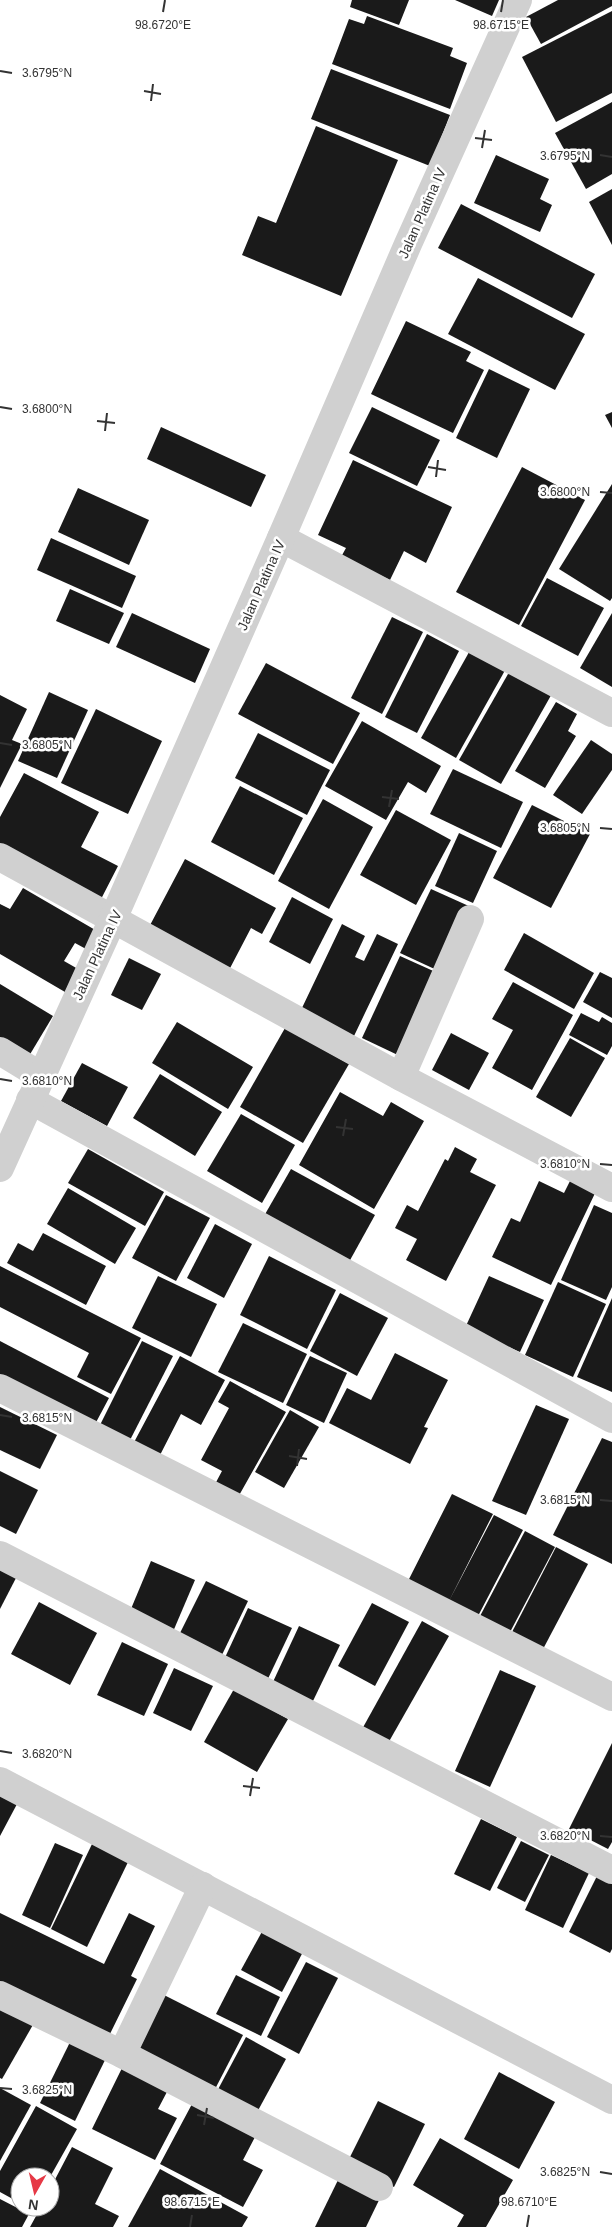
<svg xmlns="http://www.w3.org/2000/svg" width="612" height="2227" font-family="Arial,sans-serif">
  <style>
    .building { fill: #1a1a1a }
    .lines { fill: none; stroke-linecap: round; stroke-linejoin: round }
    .minor { stroke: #d0d0d0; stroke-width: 28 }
    .ticks { fill: none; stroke: #333; stroke-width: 2 }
    .labels { text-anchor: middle; stroke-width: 5; stroke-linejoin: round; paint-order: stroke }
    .street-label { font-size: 14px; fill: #333; stroke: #fff }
    .ticks-label { font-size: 12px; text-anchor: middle; fill: #333; stroke: #fff; stroke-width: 5; stroke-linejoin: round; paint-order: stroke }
  </style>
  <rect width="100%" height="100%" fill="#fff"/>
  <g class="building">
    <path d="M352 0H409L399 25 350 7Z"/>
    <path d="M455 0H499L492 16Z"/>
    <path d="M558 0H612V6L541 44 526 17Z"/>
    <path d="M612 11V93L556 122 522 57Z"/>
    <path d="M367 16 453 48 450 56 467 63 450 109 332 64 349 19 364 24Z"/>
    <path d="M331 69 450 115 430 166 311 119Z"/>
    <path d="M612 102V174L586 189 555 133Z"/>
    <path d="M316 126 398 160 341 296 242 255 258 216 276 223Z"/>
    <path d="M496 155 549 179 540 199 552 205 540 232 474 203Z"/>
    <path d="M612 189V245L589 202Z"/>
    <path d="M461 204 595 274 572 318 438 248Z"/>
    <path d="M478 278 585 334 555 390 448 334Z"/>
    <path d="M406 321 471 352 466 361 484 370 453 433 371 394Z"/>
    <path d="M489 369 530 389 497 458 456 438Z"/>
    <path d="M372 407 440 440 417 486 349 453Z"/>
    <path d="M612 412V428L605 415Z"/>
    <path d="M161 427 266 475 251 507 147 459Z"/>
    <path d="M353 460 452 507 426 563 404 551 390 580 341 557 346 548 318 535Z"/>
    <path d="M522 467 585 500 519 625 456 592Z"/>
    <path d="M612 484V598L610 601 559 569Z"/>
    <path d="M78 488 149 520 129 565 58 532Z"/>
    <path d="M51 538 136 576 122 608 37 570Z"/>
    <path d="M547 578 604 608 578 656 521 626Z"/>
    <path d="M70 589 124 613 109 644 56 621Z"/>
    <path d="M132 613 210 649 195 683 116 647Z"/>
    <path d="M612 613V687L580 668Z"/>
    <path d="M392 617 423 632 382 714 351 698Z"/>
    <path d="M427 634 459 651 417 733 385 717Z"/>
    <path d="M473 645 508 665 456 758 421 738Z"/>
    <path d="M266 663 360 713 333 764 238 714Z"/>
    <path d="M512 667 554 690 501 784 459 760Z"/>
    <path d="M49 692 88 710 57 778 18 761Z"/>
    <path d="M0 695 27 709 12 740 22 744 0 788Z"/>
    <path d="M556 702 577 714 568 731 576 736 545 788 515 771Z"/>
    <path d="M96 709 162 741 128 814 61 783Z"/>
    <path d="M362 721 441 766 426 793 408 782 386 820 325 786Z"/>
    <path d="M258 733 330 770 307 815 235 778Z"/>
    <path d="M591 740 612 754V770L582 814 553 795Z"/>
    <path d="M453 769 523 802 501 848 430 814Z"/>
    <path d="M24 773 99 812 81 847 118 866 99 903 0 852V817Z"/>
    <path d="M240 786 303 818 274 875 211 842Z"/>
    <path d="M323 799 373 827 329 909 278 881Z"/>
    <path d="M532 805 590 834 551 908 493 878Z"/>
    <path d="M396 810 451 840 416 905 360 875Z"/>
    <path d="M459 833 497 851 473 903 435 886Z"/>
    <path d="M185 859 276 908 262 934 251 928 228 972 148 929Z"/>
    <path d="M23 888 97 931 86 949 75 943 64 961 78 969 65 992 0 954V904L10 909Z"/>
    <path d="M431 889 471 907 441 972 400 953Z"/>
    <path d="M292 897 333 919 310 964 269 942Z"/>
    <path d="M342 924 365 936 355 957 364 961 377 934 398 944 354 1036 301 1010Z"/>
    <path d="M524 933 594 973 574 1009 504 970Z"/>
    <path d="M400 956 440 974 402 1057 362 1038Z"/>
    <path d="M129 958 161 974 142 1010 111 995Z"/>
    <path d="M600 972 612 978V1018L583 1002Z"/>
    <path d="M513 982 573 1015 532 1090 492 1068 513 1030 492 1019Z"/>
    <path d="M0 984 53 1016 29 1056 0 1039Z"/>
    <path d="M581 1013 599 1022 602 1017 612 1023V1046L607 1055 569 1035Z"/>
    <path d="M177 1022 253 1067 228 1109 152 1063Z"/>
    <path d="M285 1028 349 1064 303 1143 240 1107Z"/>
    <path d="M451 1033 489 1053 469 1090 432 1070Z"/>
    <path d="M570 1038 605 1058 571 1117 536 1097Z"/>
    <path d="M82 1063 128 1087 107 1126 61 1101Z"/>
    <path d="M160 1074 222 1112 195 1156 133 1118Z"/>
    <path d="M340 1092 383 1116 391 1102 424 1121 374 1209 299 1165Z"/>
    <path d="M241 1114 295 1145 262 1203 207 1171Z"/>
    <path d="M455 1147 477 1159 470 1172 496 1185 446 1281 406 1260 417 1239 395 1228 407 1205 418 1211 445 1159 448 1161Z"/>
    <path d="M88 1149 164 1192 145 1226 68 1183Z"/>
    <path d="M291 1169 375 1215 349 1262 264 1216Z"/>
    <path d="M573 1175 598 1187 551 1285 492 1257 511 1218 520 1222 539 1181 564 1193Z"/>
    <path d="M68 1188 136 1228 115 1264 47 1224Z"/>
    <path d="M166 1195 210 1218 176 1281 132 1258Z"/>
    <path d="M594 1205 612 1213V1287L606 1300 561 1280Z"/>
    <path d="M215 1224 252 1244 224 1298 187 1278Z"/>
    <path d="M43 1233 106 1266 86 1305 7 1263 18 1243 33 1251Z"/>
    <path d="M269 1256 336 1290 307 1349 240 1315Z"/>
    <path d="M0 1266 141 1338 111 1394 77 1377 89 1353 0 1307Z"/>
    <path d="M158 1276 217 1304 191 1357 132 1328Z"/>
    <path d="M489 1276 544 1300 520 1352 465 1328Z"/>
    <path d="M558 1282 606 1304 573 1377 525 1355Z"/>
    <path d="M340 1293 388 1318 357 1376 310 1351Z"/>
    <path d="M612 1298V1392L577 1377Z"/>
    <path d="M243 1323 307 1354 283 1403 218 1372Z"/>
    <path d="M0 1341 109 1398 93 1428 0 1380Z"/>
    <path d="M142 1341 173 1356 128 1444 98 1429Z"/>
    <path d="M395 1353 448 1380 424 1427 428 1428 410 1464 329 1423 347 1388 371 1400Z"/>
    <path d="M180 1356 225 1380 201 1425 181 1414 158 1459 132 1446Z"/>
    <path d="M310 1356 347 1373 324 1423 286 1405Z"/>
    <path d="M230 1381 286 1412 237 1499 214 1486 222 1471 201 1460 229 1408 218 1402Z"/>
    <path d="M536 1405 569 1419 526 1515 492 1501Z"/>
    <path d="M0 1407 57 1435 40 1469 0 1450Z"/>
    <path d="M290 1410 319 1427 284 1488 255 1472Z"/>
    <path d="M602 1438 612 1442V1564L553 1535Z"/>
    <path d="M0 1471 38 1490 16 1534 0 1526Z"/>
    <path d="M452 1494 493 1514 449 1601 494 1515 523 1530 477 1618 407 1583Z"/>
    <path d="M525 1531 555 1547 509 1634 479 1618Z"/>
    <path d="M556 1547 588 1564 542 1651 511 1634Z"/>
    <path d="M151 1561 195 1580 172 1634 128 1616Z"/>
    <path d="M0 1569 16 1578 0 1609Z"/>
    <path d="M206 1581 248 1601 219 1661 176 1641Z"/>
    <path d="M39 1602 97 1633 70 1685 11 1654Z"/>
    <path d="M372 1603 409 1622 375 1686 338 1666Z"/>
    <path d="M248 1608 292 1628 265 1685 222 1664Z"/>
    <path d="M422 1621 449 1636 387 1745 361 1731Z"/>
    <path d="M299 1626 340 1645 312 1703 272 1684Z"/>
    <path d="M122 1642 168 1664 144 1716 97 1695Z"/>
    <path d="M174 1668 213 1686 191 1731 153 1713Z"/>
    <path d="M500 1670 536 1686 490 1787 455 1771Z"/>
    <path d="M234 1689 288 1719 257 1772 204 1742Z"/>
    <path d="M612 1743V1842L608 1849 569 1829Z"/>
    <path d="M0 1794 17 1804 0 1836Z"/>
    <path d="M481 1819 517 1837 490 1891 454 1874Z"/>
    <path d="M521 1841 549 1855 525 1902 497 1888Z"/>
    <path d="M93 1842 129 1860 87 1947 51 1929Z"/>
    <path d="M55 1843 83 1855 50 1928 22 1915Z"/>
    <path d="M551 1855 589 1873 563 1928 525 1910Z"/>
    <path d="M597 1876 612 1883V1949L610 1953 569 1932Z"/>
    <path d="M0 1913 104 1964 129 1913 155 1926 131 1976 137 1979 107 2040 0 1988Z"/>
    <path d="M264 1928 304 1950 282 1992 241 1970Z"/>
    <path d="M306 1962 338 1978 299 2054 267 2037Z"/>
    <path d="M236 1975 280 1997 261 2036 216 2014Z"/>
    <path d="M164 1995 243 2035 213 2093 135 2053Z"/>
    <path d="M0 2004 34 2023 2 2079 0 2078Z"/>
    <path d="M74 2034 109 2052 75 2121 40 2103Z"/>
    <path d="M246 2037 286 2059 255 2116 215 2095Z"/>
    <path d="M123 2066 169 2088 158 2109 177 2118 155 2160 92 2129Z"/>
    <path d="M499 2072 555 2102 519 2169 464 2139Z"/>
    <path d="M0 2088 31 2105 0 2161Z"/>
    <path d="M378 2101 425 2124 394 2187 347 2163Z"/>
    <path d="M192 2104 255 2137 243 2160 263 2170 243 2207 160 2164Z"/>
    <path d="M36 2106 77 2129 50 2177H20V2203L0 2192V2171Z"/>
    <path d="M440 2138 513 2180 486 2227H457L464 2215 413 2185Z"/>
    <path d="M72 2147 113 2168 95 2204 119 2216 113 2227H30L41 2207H50V2189Z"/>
    <path d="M160 2169 248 2217 242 2227H128Z"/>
    <path d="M340 2176 381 2196 366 2227H315Z"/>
    <path d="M0 2199 29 2214 22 2227H0Z"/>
  </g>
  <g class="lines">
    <g class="minor">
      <path d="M281 538 612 713"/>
      <path d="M0 857 401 1077 612 1188"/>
      <path d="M0 1051 41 1076"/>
      <path d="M401 1077 470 919"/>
      <path d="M30 1100 612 1419"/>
      <path d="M0 1168 113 919 281 538 408 244 518 0"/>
      <path d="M0 1388 612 1697"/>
      <path d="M0 1555 612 1870"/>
      <path d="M0 1781 612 2100"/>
      <path d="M0 1995 122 2054 379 2187"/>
      <path d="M122 2054 203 1886"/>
    </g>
  </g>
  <path class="ticks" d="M163 12 165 0M501 12 503 0M0 71 12 73M144 91 161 94M151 101 153 84M475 138 492 140M482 148 485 130M600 155 612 157M0 407 12 409M97 421 115 423M105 431 107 413M428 467 446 470M436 477 438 460M600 492 612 493M0 743 12 745M382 797 399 799M389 807 392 790M600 828 612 829M0 1079 12 1081M336 1127 353 1129M343 1136 346 1119M600 1164 612 1165M0 1415 12 1417M289 1456 307 1459M297 1466 299 1449M600 1500 612 1501M0 1751 12 1753M243 1786 260 1788M250 1796 253 1778M600 1836 612 1837M0 2088 12 2089M197 2115 214 2118M204 2125 207 2108M600 2172 612 2174M190 2227 192 2215M527 2227 529 2215"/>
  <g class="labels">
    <g class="street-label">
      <text transform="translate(422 213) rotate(-66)" y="5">Jalan Platina IV</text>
      <text transform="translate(261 585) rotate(-66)" y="5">Jalan Platina IV</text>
      <text transform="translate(97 955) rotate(-65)" y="5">Jalan Platina IV</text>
    </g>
  </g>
  <g class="ticks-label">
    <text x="163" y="29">98.6720°E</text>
    <text x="501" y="29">98.6715°E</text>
    <text x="47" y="77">3.6795°N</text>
    <text x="565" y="160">3.6795°N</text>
    <text x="47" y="413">3.6800°N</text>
    <text x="565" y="496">3.6800°N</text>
    <text x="47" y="749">3.6805°N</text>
    <text x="565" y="832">3.6805°N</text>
    <text x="47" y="1085">3.6810°N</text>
    <text x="565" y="1168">3.6810°N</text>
    <text x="47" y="1422">3.6815°N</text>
    <text x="565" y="1504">3.6815°N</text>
    <text x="47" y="1758">3.6820°N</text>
    <text x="565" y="1840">3.6820°N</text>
    <text x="47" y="2094">3.6825°N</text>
    <text x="565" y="2176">3.6825°N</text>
    <text x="192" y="2206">98.6715°E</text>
    <text x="529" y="2206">98.6710°E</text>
  </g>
  <g transform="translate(35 2192) rotate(188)"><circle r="24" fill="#ffffff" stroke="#adadad"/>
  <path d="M0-4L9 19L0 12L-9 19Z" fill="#e63946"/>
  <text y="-8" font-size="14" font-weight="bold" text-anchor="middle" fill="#333333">N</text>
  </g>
</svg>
